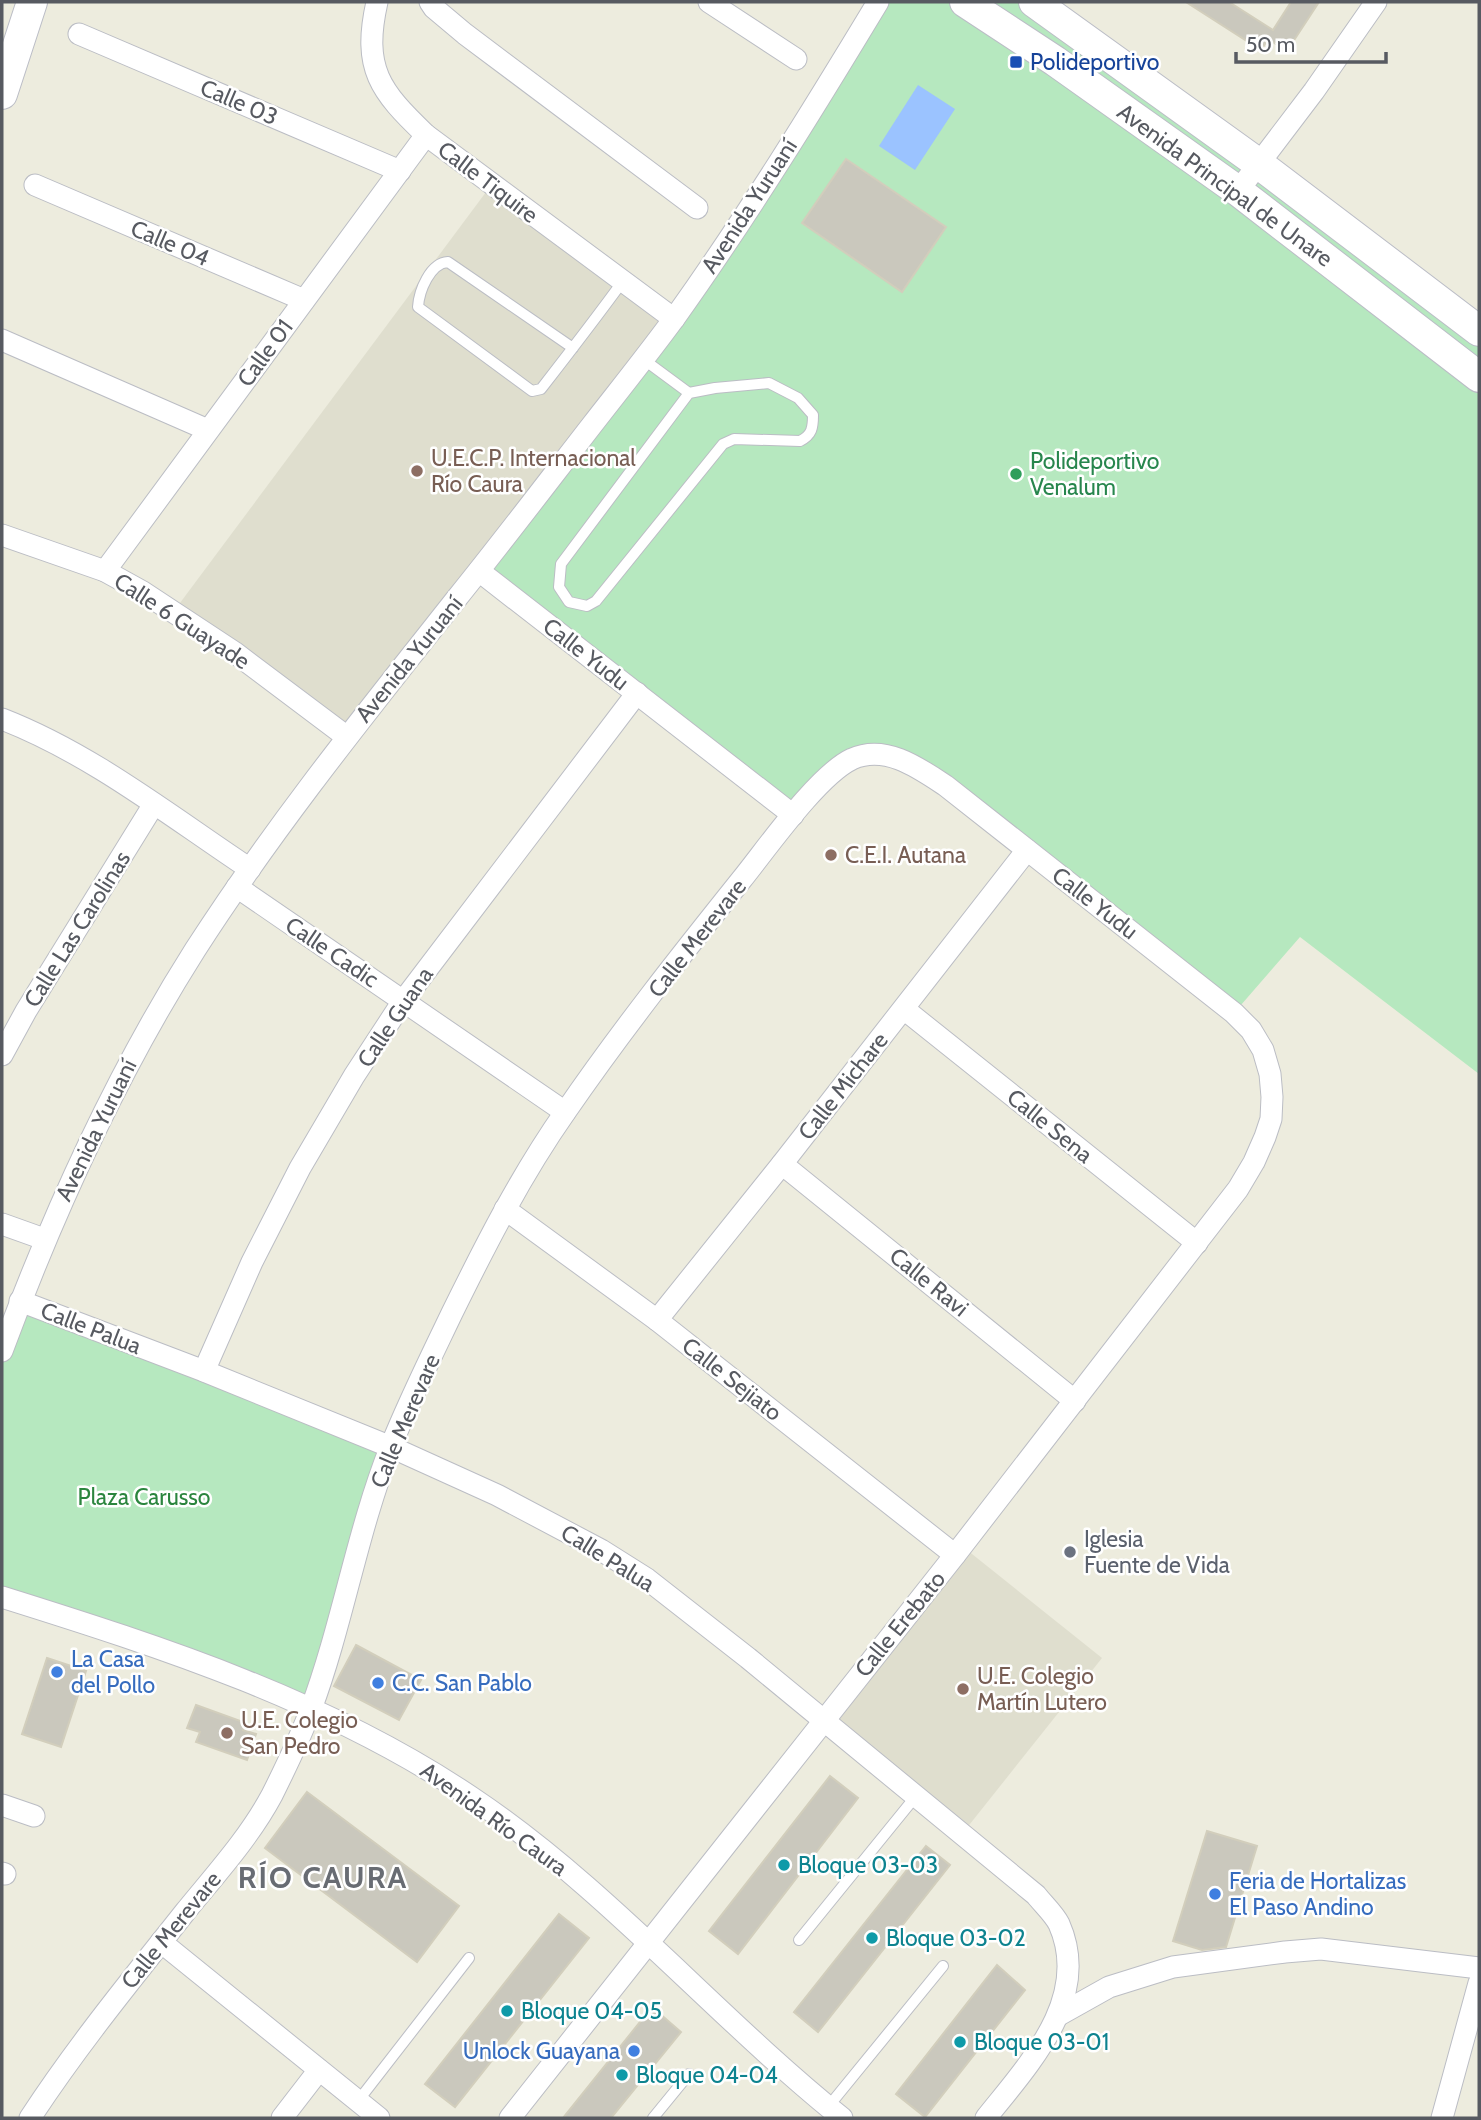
<svg xmlns="http://www.w3.org/2000/svg" width="1481" height="2120" font-family="Cabin,sans-serif">
  <style>
    .education { fill: #dfdece }
    .green { fill: #b6e8bf }
    .water { fill: #9bc3ff }
    .building { fill: #cac8bd; stroke: #d2cebc; stroke-width: 2 }
    .lines { fill: none; stroke-linecap: round; stroke-linejoin: round }
    .lane-casing { stroke: #bbbdc4; stroke-width: 12 }
    .street-casing { stroke: #bbbdc4; stroke-width: 23 }
    .secondary-casing { stroke: #bbbdc6; stroke-width: 32 }
    .lane { stroke: #fff; stroke-width: 10 }
    .street { stroke: #fff; stroke-width: 21 }
    .secondary { stroke: #fff; stroke-width: 30 }
    .transit-dot { fill: #1a4fb4; stroke: #fff; stroke-width: 2.5 }
    .education-dot { fill: #8d6e63; stroke: #fff; stroke-width: 2.5 }
    .leisure-dot { fill: #2e9e5b; stroke: #fff; stroke-width: 2.5 }
    .worship-dot { fill: #6b7280; stroke: #fff; stroke-width: 2.5 }
    .shop-dot { fill: #3f7fe0; stroke: #fff; stroke-width: 2.5 }
    .culture-dot { fill: #0f9aa8; stroke: #fff; stroke-width: 2.5 }
    .labels { text-anchor: middle; stroke-width: 5; stroke-linejoin: round; paint-order: stroke }
    .transit-label { font-size: 23px; fill: #164399; stroke: #fff; text-anchor: start }
    .street-label { font-size: 23px; fill: #575a61; stroke: #fff }
    .education-label { font-size: 23px; fill: #785e54; stroke: #fff; text-anchor: start }
    .leisure-label { font-size: 23px; fill: #27864d; stroke: #fff; text-anchor: start }
    .park-label { font-size: 23px; fill: #2b853e; stroke: #fff }
    .worship-label { font-size: 23px; fill: #5b616d; stroke: #fff; text-anchor: start }
    .shop-label { font-size: 23px; fill: #366cbe; stroke: #fff; text-anchor: start }
    .culture-label { font-size: 23px; fill: #0d838f; stroke: #fff; text-anchor: start }
    .district-label { font-size: 30px; font-weight: bold; letter-spacing: 2px; fill: #686c73; stroke: #fff }
  </style>
  <rect width="100%" height="100%" fill="#edecde"/>
  <g class="education">
    <path d="M492 184 674 319 347 737 174 611Z"/>
    <path d="M962 1546 1102 1658 962 1834 824 1719Z"/>
  </g>
  <g class="green">
    <path d="M878 2H1034L1479 331V1074L1300 937 1234 1013 946 786 869 754 793 815 479 571 674 319Z"/>
    <path d="M20 1301 391 1447 311 1708 2 1597V1351Z"/>
  </g>
  <path class="water" d="M918 85 955 109 915 170 879 146Z"/>
  <g class="building">
    <path d="M1186 2H1229L1273 30 1291 2H1319L1287 51 1268 39 1261 50Z"/>
    <path d="M846 159 946 227 902 292 802 223Z"/>
    <path d="M356 1645 421 1680 399 1720 334 1686Z"/>
    <path d="M47 1658 86 1671 61 1747 22 1734Z"/>
    <path d="M196 1705 246 1723 243 1730 256 1734 247 1760 196 1742 200 1732 187 1728Z"/>
    <path d="M830 1776 858 1798 738 1954 709 1931Z"/>
    <path d="M307 1792 459 1906 417 1962 265 1848Z"/>
    <path d="M1207 1831 1257 1846 1226 1947 1202 1950 1173 1941Z"/>
    <path d="M926 1846 950 1865 818 2032 794 2012Z"/>
    <path d="M559 1914 589 1938 455 2107 425 2084Z"/>
    <path d="M997 1965 1025 1990 925 2117 896 2094Z"/>
    <path d="M652 2007 681 2032 611 2118H563Z"/>
  </g>
  <g class="lines">
    <g class="lane-casing">
      <g id="lane">
        <path d="M573 348 448 262C430 263 419 291 418 307L532 391 541 389C569 353 596 318 623 281"/>
        <path d="M643 359 689 393"/>
        <path d="M769 383 798 398 813 415C813 428 812 435 800 441L734 439 723 444 596 601 587 606 569 602 559 587 561 564 689 393 715 388Z"/>
        <path d="M799 1940 916 1796"/>
        <path d="M358 2101 469 1958"/>
        <path d="M828 2107 943 1966"/>
        <path d="M653 2118 689 2074"/>
      </g>
    </g>
    <g class="street-casing">
      <g id="street">
        <path d="M377 2C362 69 380 91 426 135L674 319"/>
        <path d="M430 2 434 8 465 34 697 208"/>
        <path d="M709 2 796 59"/>
        <path d="M79 34 400 171"/>
        <path d="M35 185 304 300"/>
        <path d="M1238 191 1314 91 1376 2"/>
        <path d="M2 340 208 430"/>
        <path d="M2 535 105 571 143 592 234 652 347 737"/>
        <path d="M105 571 426 135"/>
        <path d="M479 571 793 815"/>
        <path d="M2 719C92 754 170 816 250 869"/>
        <path d="M237 887 565 1112"/>
        <path d="M904 1009 1197 1243"/>
        <path d="M2 1055 26 1011 154 804"/>
        <path d="M782 1164 1075 1401"/>
        <path d="M505 1209 657 1320 955 1555"/>
        <path d="M2 1224 44 1239"/>
        <path d="M20 1301 204 1371 391 1447 497 1495 601 1550 647 1579 748 1658 1036 1895C1043 1904 1054 1914 1059 1924 1092 1998 1029 2064 986 2118"/>
        <path d="M657 1320 782 1164 1027 850"/>
        <path d="M2 1351C54 1211 115 1076 195 950 274 827 366 713 457 598 503 541 547 483 592 425 620 389 649 353 676 316 748 215 814 108 878 2"/>
        <path d="M204 1371 252 1262 300 1168 354 1076 403 1001 637 693"/>
        <path d="M2 1597C165 1648 328 1701 471 1797 607 1888 715 2016 842 2118"/>
        <path d="M2 1805 34 1816"/>
        <path d="M2 1873 5 1874"/>
        <path d="M161 1942 379 2118"/>
        <path d="M1059 2015 1109 1987 1173 1967 1285 1952 1321 1949 1479 1968"/>
        <path d="M30 2118C77 2046 132 1979 185 1912 215 1875 249 1838 272 1795 286 1767 300 1738 311 1709 343 1623 357 1531 391 1446 409 1401 431 1357 452 1313 486 1244 521 1175 566 1111 621 1031 682 954 742 879 767 848 818 775 852 759 886 744 919 768 946 786L1234 1013 1251 1030 1263 1050 1270 1074 1272 1097 1271 1119 1265 1137 1254 1162 1238 1189 955 1555 510 2118"/>
        <path d="M282 2118 319 2070"/>
        <path d="M1442 2118 1479 1983"/>
      </g>
    </g>
    <g class="secondary-casing">
      <g id="secondary">
        <path d="M965 2 1055 61 1238 191 1479 377"/>
        <path d="M1034 2 1259 164 1479 331"/>
        <path d="M2 94 32 2"/>
      </g>
    </g>
    <use href="#lane" class="lane"/>
    <use href="#street" class="street"/>
    <use href="#secondary" class="secondary"/>
  </g>
  <rect class="transit-dot" x="1009" y="55" width="14" height="14" rx="3.5"/>
  <g class="education-dot">
    <circle cx="417" cy="471" r="7"/>
    <circle cx="831" cy="855" r="7"/>
    <circle cx="963" cy="1689" r="7"/>
    <circle cx="227" cy="1733" r="7"/>
  </g>
  <circle class="leisure-dot" cx="1016" cy="474" r="7"/>
  <circle class="worship-dot" cx="1070" cy="1552" r="7"/>
  <g class="shop-dot">
    <circle cx="57" cy="1672" r="7"/>
    <circle cx="378" cy="1683" r="7"/>
    <circle cx="1215" cy="1894" r="7"/>
    <circle cx="634" cy="2051" r="7"/>
  </g>
  <g class="culture-dot">
    <circle cx="784" cy="1865" r="7"/>
    <circle cx="872" cy="1938" r="7"/>
    <circle cx="507" cy="2011" r="7"/>
    <circle cx="960" cy="2042" r="7"/>
    <circle cx="622" cy="2075" r="7"/>
  </g>
  <g class="labels">
    <g class="transit-label">
      <text x="1030" y="70">Polideportivo</text>
    </g>
    <g class="street-label">
      <text transform="translate(239 102) rotate(23)" y="8">Calle 03</text>
      <text transform="translate(488 182) rotate(37)" y="8">Calle Tiquire</text>
      <text transform="translate(1225 185) rotate(36)" y="8">Avenida Principal de Unare</text>
      <text transform="translate(749 206) rotate(-57)" y="8">Avenida Yuruaní</text>
      <text transform="translate(170 243) rotate(23)" y="8">Calle 04</text>
      <text transform="translate(265 353) rotate(-54)" y="8">Calle 01</text>
      <text transform="translate(182 621) rotate(33)" y="8">Calle 6 Guayade</text>
      <text transform="translate(586 654) rotate(38)" y="8">Calle Yudu</text>
      <text transform="translate(409 659) rotate(-51)" y="8">Avenida Yuruaní</text>
      <text transform="translate(1095 903) rotate(38)" y="8">Calle Yudu</text>
      <text transform="translate(77 929) rotate(-58)" y="8">Calle Las Carolinas</text>
      <text transform="translate(697 938) rotate(-52)" y="8">Calle Merevare</text>
      <text transform="translate(332 952) rotate(34)" y="8">Calle Cadic</text>
      <text transform="translate(395 1017) rotate(-56)" y="8">Calle Guana</text>
      <text transform="translate(843 1086) rotate(-52)" y="8">Calle Michare</text>
      <text transform="translate(1050 1126) rotate(39)" y="8">Calle Sena</text>
      <text transform="translate(96 1130) rotate(-64)" y="8">Avenida Yuruaní</text>
      <text transform="translate(929 1282) rotate(39)" y="8">Calle Ravi</text>
      <text transform="translate(91 1328) rotate(21)" y="8">Calle Palua</text>
      <text transform="translate(732 1379) rotate(38)" y="8">Calle Sejiato</text>
      <text transform="translate(405 1421) rotate(-67)" y="8">Calle Merevare</text>
      <text transform="translate(608 1558) rotate(32)" y="8">Calle Palua</text>
      <text transform="translate(900 1624) rotate(-51)" y="8">Calle Erebato</text>
      <text transform="translate(494 1819) rotate(36)" y="8">Avenida Río Caura</text>
      <text transform="translate(171 1930) rotate(-51)" y="8">Calle Merevare</text>
    </g>
    <g class="education-label">
      <text x="431" y="466">U.E.C.P. Internacional<tspan x="431" dy="26">Río Caura</tspan></text>
      <text x="845" y="863">C.E.I. Autana</text>
      <text x="977" y="1684">U.E. Colegio<tspan x="977" dy="26">Martín Lutero</tspan></text>
      <text x="241" y="1728">U.E. Colegio<tspan x="241" dy="26">San Pedro</tspan></text>
    </g>
    <g class="leisure-label">
      <text x="1030" y="469">Polideportivo<tspan x="1030" dy="26">Venalum</tspan></text>
    </g>
    <g class="park-label">
      <text x="144" y="1505">Plaza Carusso</text>
    </g>
    <g class="worship-label">
      <text x="1084" y="1547">Iglesia<tspan x="1084" dy="26">Fuente de Vida</tspan></text>
    </g>
    <g class="shop-label">
      <text x="71" y="1667">La Casa<tspan x="71" dy="26">del Pollo</tspan></text>
      <text x="392" y="1691">C.C. San Pablo</text>
      <text x="1229" y="1889">Feria de Hortalizas<tspan x="1229" dy="26">El Paso Andino</tspan></text>
      <text x="620" y="2059" text-anchor="end">Unlock Guayana</text>
    </g>
    <g class="culture-label">
      <text x="798" y="1873">Bloque 03-03</text>
      <text x="886" y="1946">Bloque 03-02</text>
      <text x="521" y="2019">Bloque 04-05</text>
      <text x="974" y="2050">Bloque 03-01</text>
      <text x="636" y="2083">Bloque 04-04</text>
    </g>
    <g class="district-label">
      <text x="323" y="1888">RÍO CAURA</text>
    </g>
  </g>
  <rect width="1481" height="2120" fill="none" stroke="#575a61" stroke-width="7"/>
  <path d="M1236 52v10h150v-10" fill="none" stroke="#575a61" stroke-width="3.5"/>
  <text x="1246" y="52" font-size="21" fill="#575a61" stroke="#ffffff" stroke-width="5" paint-order="stroke">50 m</text>
</svg>
